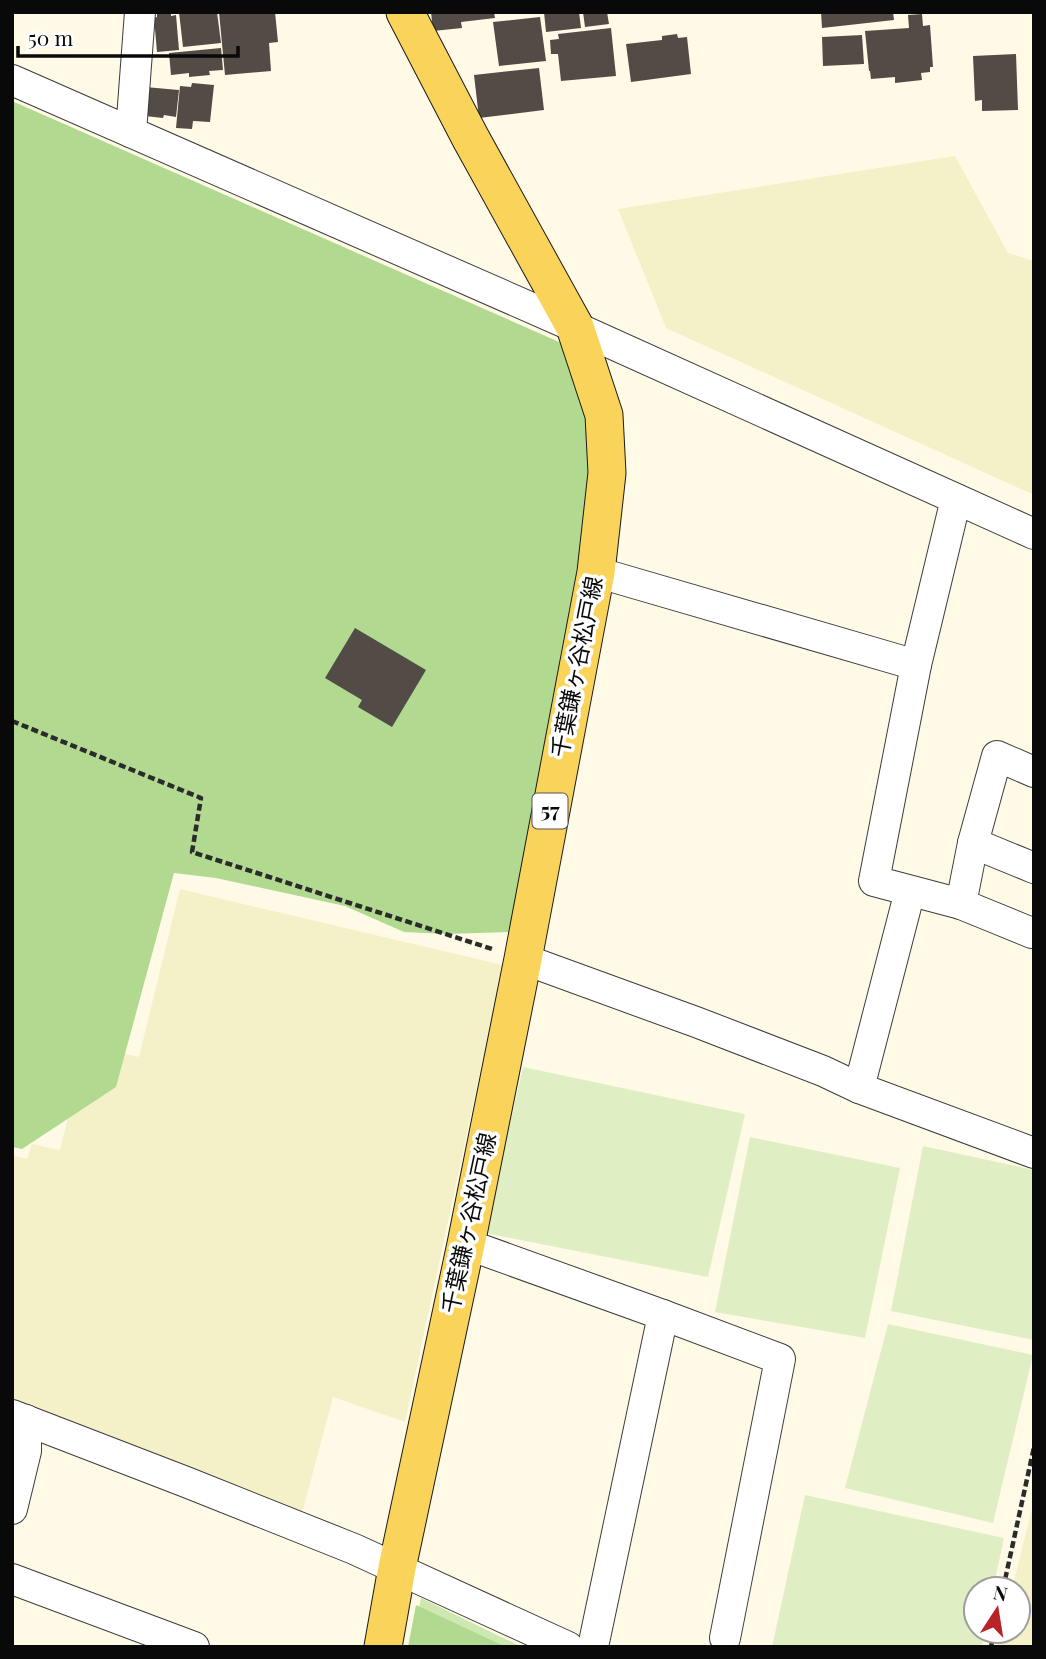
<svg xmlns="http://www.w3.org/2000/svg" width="1046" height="1659" font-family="'Playfair Display','Noto Sans JP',serif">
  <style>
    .farmland { fill: #f4f0c7 }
    .green { fill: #cee8b1 }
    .forest { fill: #b1d990 }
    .pitch { fill: #e0efc3 }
    .building { fill: #524b46 }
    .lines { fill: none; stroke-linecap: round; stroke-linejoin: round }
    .minor-casing { stroke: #3c3c3c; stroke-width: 32 }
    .major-casing { stroke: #1a1a1a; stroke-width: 39 }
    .path { stroke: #2b2b2b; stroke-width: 4.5; stroke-dasharray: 7 3.5; stroke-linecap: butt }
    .minor { stroke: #fff; stroke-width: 30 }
    .major { stroke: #fad35a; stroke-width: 37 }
    .labels { text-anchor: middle; stroke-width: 7; stroke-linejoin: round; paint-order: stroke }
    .shield { fill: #fff; stroke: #535353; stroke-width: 2 }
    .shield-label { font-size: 21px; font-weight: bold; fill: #090909 }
    .street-label { font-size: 23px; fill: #090909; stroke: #fff }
  </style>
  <rect width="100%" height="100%" fill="#fffae6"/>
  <g class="farmland">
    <path d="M955 156 1008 253 1034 261V495L666 328 618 209Z"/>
    <path d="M180 889 503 965 405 1422 333 1397 302 1513 12 1399V1155L27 1159 32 1144 60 1150 86 1045 139 1057Z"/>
    <path d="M1034 1501V1647H998L1002 1631H1018V1589H1012Z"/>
  </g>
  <path class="green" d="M421 1598 522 1647H411Z"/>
  <g class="forest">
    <path d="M12 101 566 345 619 504 543 931 446 934 404 932 345 906 216 878 174 873 116 1087 22 1149 12 1147Z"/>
    <path d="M416 1605 506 1647H408Z"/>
  </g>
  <g class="pitch">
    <path d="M523 1067 745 1114 708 1277 485 1233Z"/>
    <path d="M750 1137 900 1168 865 1338 715 1312Z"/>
    <path d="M923 1146 1034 1170V1340L891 1311Z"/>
    <path d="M888 1324 1033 1355 993 1523 845 1488Z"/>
    <path d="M805 1495 1004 1538 993 1589H976V1631H985L982 1647H772Z"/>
  </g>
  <g class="building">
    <path d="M171 12V16L176 15 179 50 157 52 154 18 157 17V13Z"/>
    <path d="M179 12H217L221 43 183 47Z"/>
    <path d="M219 12H275L278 42 269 43 271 71 225 75Z"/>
    <path d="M431 12H494L495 18 461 22 462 28 433 31Z"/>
    <path d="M544 12H579L581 28 546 32Z"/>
    <path d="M583 12H607L609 24 585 27Z"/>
    <path d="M821 12H893L894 20 822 28Z"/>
    <path d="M922 14 923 26 930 25 933 67H930V72L921 73 922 80 895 83V77L871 79 870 71H869L865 31 909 28 908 15Z"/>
    <path d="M540 17 546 61 499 66 493 22Z"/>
    <path d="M611 28 616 76 561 81 558 54H551L550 40 559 39 558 34Z"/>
    <path d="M677 34 678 38 687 37 691 74 631 82 626 44 662 40V36Z"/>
    <path d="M862 35 864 64 823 66 822 37Z"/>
    <path d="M221 48 223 70 209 71 210 75 189 77V73L171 75 169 53Z"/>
    <path d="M1016 54 1018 110 982 111V100L975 101 973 56Z"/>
    <path d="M539 68 544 110 479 118 474 75Z"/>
    <path d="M192 83 214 85 210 122 193 121 192 129 176 128 180 86 191 87Z"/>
    <path d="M145 87 179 90 176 117 164 115 163 118 145 116Z"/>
    <path d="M355 628 426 670 392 727 358 707 362 700 325 678Z"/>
  </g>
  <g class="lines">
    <g class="minor-casing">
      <g id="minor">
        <path d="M12 80 575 327 1034 534"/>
        <path d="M131 132 140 12"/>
        <path d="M956 499 916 665 874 881 961 904 1032 933"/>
        <path d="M596 572 916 665"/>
        <path d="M973 843 1034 868"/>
        <path d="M961 904 973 843 997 756 1034 772"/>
        <path d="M523 959 696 1022 823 1071 859 1088 1034 1153"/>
        <path d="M859 1088 910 891"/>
        <path d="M466 1244 663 1315 780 1359 725 1638"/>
        <path d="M12 1415 186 1482 354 1549 568 1647"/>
        <path d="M12 1509 26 1451V1420"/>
        <path d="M12 1579 194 1647"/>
        <path d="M593 1647 663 1315"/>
      </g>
    </g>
    <g class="major-casing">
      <path id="major" d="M383 1647 397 1568 466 1244 523 959 596 572 607 473 604 415 575 327 470 137 405 12"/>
    </g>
    <g class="path">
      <path d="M12 721 201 798 192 852 492 949"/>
      <path d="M1003 1589 1034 1447"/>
      <path d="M991 1647 994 1631"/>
    </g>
    <use href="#minor" class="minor"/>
    <use href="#major" class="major"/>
  </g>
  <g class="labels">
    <rect class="shield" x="532.5" y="793.5" width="35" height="35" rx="5"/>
    <g class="shield-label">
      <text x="550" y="818">57</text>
    </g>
    <g class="street-label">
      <text transform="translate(577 667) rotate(-79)" y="8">千葉鎌ヶ谷松戸線</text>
      <text transform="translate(469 1223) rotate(-78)" y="8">千葉鎌ヶ谷松戸線</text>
    </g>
  </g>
  <rect width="1046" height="1659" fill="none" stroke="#090909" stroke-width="28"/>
  <g transform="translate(997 1610) rotate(12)"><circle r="33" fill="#ffffff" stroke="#9d9d9d" stroke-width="2"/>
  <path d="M0-5L12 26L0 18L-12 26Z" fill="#b92229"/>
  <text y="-10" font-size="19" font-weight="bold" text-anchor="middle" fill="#090909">N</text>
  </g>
  <path d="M18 46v10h220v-10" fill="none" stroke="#090909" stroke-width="3.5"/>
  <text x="28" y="46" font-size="21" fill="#090909" stroke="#ffffff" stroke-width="5" paint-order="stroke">50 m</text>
</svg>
